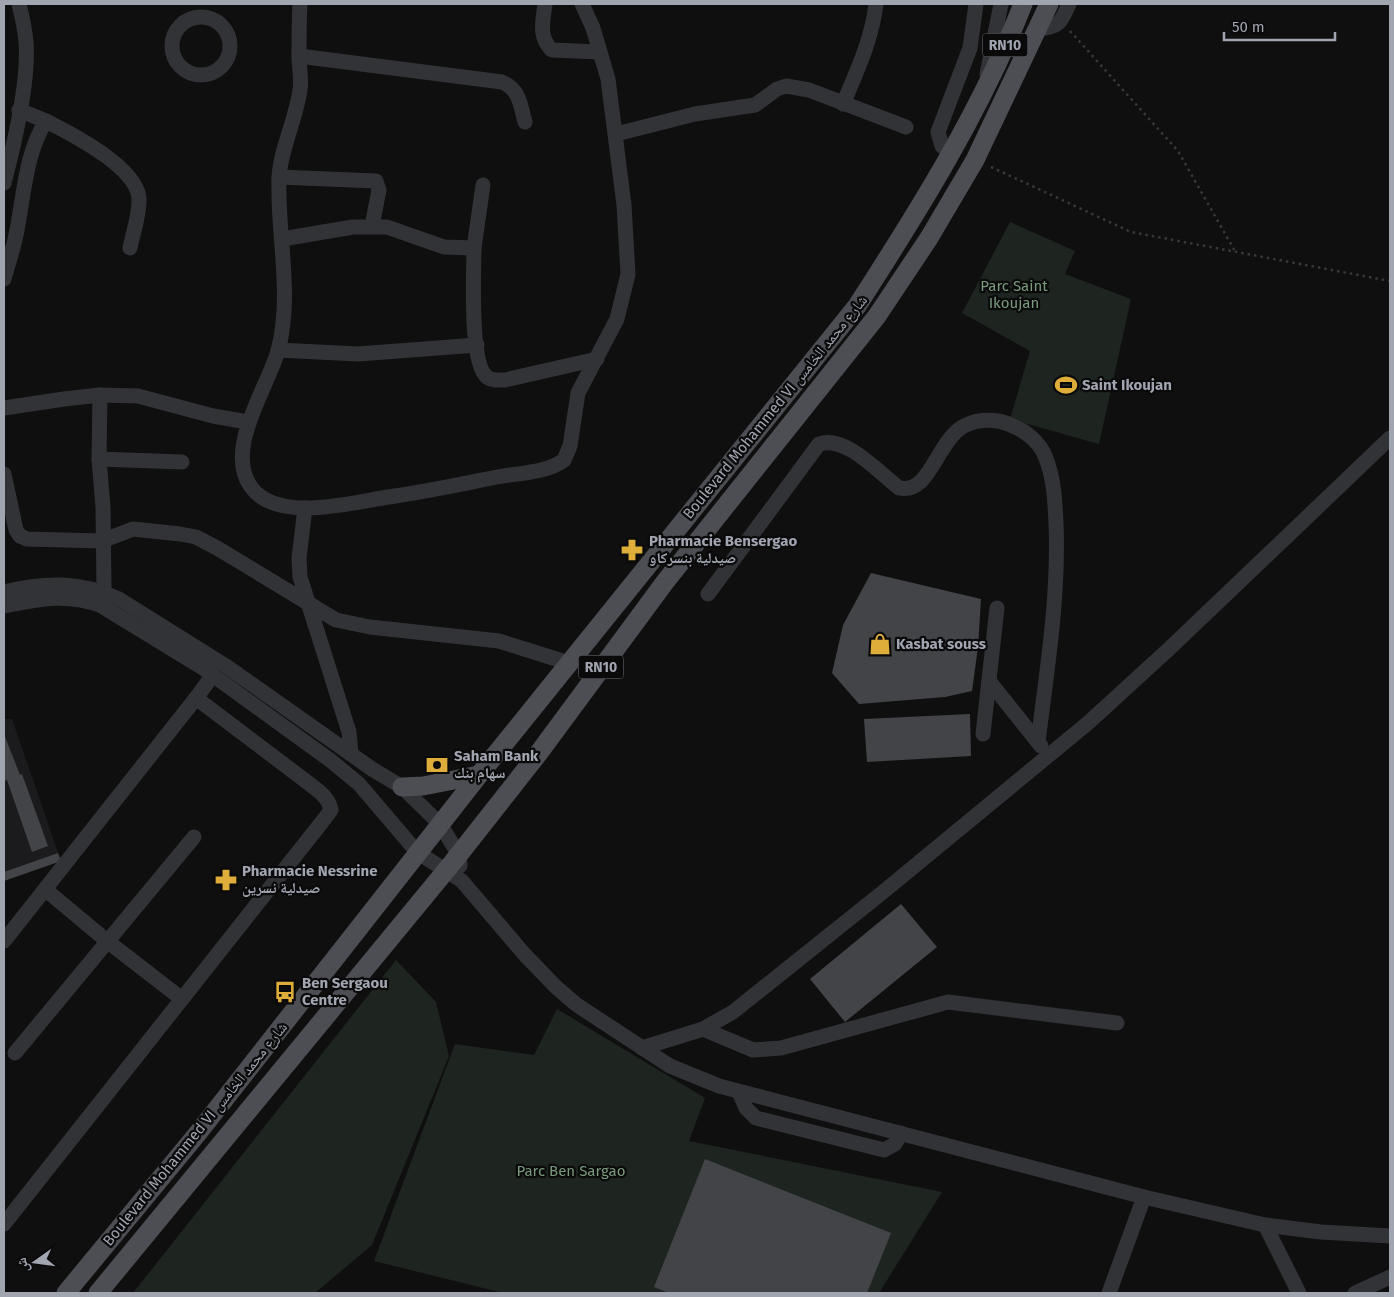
<svg xmlns="http://www.w3.org/2000/svg" width="1394" height="1297" font-family="'Fira Sans','Noto Naskh Arabic',sans-serif">
  <style>
    .built { fill: #1b1b1d }
    .green { fill: #1e241f }
    .building { fill: #434448 }
    .lines { fill: none; stroke-linecap: round; stroke-linejoin: round }
    .path { stroke: #37383c; stroke-width: 2.5; stroke-dasharray: 2.5 4; stroke-linecap: butt }
    .minor { stroke: #323337; stroke-width: 15 }
    .major { stroke: #4d4e53; stroke-width: 19 }
    .labels { text-anchor: middle; stroke-width: 4.5; stroke-linejoin: round; paint-order: stroke }
    .shield { fill: #0a0a0b; stroke: #74767e; stroke-width: 1 }
    .shield-label { font-size: 14px; font-weight: bold; fill: #a1a5b0 }
    .park-label { font-size: 15px; fill: #7a997d; stroke: #0a0a0b }
    .poi-label { font-size: 15px; font-weight: bold; fill: #a1a5b0; stroke: #0a0a0b; text-anchor: start }
    .street-label { font-size: 15px; fill: #a1a5b0; stroke: #0a0a0b }
  </style>
  <rect width="100%" height="100%" fill="#0f0f10"/>
  <path class="built" d="M4 719H12L61 861 4 881Z"/>
  <g class="green">
    <path d="M1010 222 1075 251 1065 274 1131 299 1099 444 1010 419 1030 351 962 313Z"/>
    <path d="M396 960 436 1002 449 1056 372 1245 315 1293H133Z"/>
    <path d="M557 1009 705 1098 689 1141 942 1192 879 1293H503L374 1261 455 1044 534 1055Z"/>
  </g>
  <g class="building">
    <path d="M871 573 981 599 978 647 972 691 945 697 859 704 832 673 843 625Z"/>
    <path d="M970 714 971 756 867 762 864 719Z"/>
    <path d="M4 734 20 775 22 774 48 846 32 852 7 780 4 781Z"/>
    <path d="M58 853 61 861 4 881V872Z"/>
    <path d="M901 904 937 947 845 1022 810 979Z"/>
    <path d="M705 1159 891 1233 867 1293H669L654 1287Z"/>
  </g>
  <g class="lines">
    <g class="path">
      <path d="M1070 31 1178 151 1236 253"/>
      <path d="M991 167 1131 232 1390 281"/>
    </g>
    <g class="minor">
      <path d="M300 4C299 21 299 40 299 57 299 68 302 80 300 90 296 119 280 151 279 178 277 236 293 294 278 351 267 389 224 449 251 487 277 523 350 503 388 497 424 492 461 484 497 477 518 473 547 473 564 460L570 446 578 393 617 319 628 274 624 205 608 79 593 28 582 4"/>
      <path d="M545 4C543 20 538 38 552 50L600 52"/>
      <circle cx="201" cy="46" r="29"/>
      <path d="M1039 29C1060 27 1061 22 1069 4"/>
      <path d="M299 56 502 82C520 90 520 104 525 122"/>
      <path d="M987 74 1001 4"/>
      <path d="M843 104C857 71 872 39 876 4"/>
      <path d="M19 110 46 121"/>
      <path d="M616 134 695 114 755 105 777 89 786 86 809 90 906 127"/>
      <path d="M951 154 942 146 938 132 970 48 976 4"/>
      <path d="M279 177 376 181 379 190 372 226"/>
      <path d="M4 183C14 145 29 80 26 42 25 29 22 16 19 4"/>
      <path d="M282 239 353 227H387L444 247 474 248 483 185"/>
      <path d="M474 248C474 271 469 363 487 377 492 381 499 380 505 380L597 359"/>
      <path d="M4 279C8 264 13 250 16 235 24 197 25 154 46 121 72 134 136 167 139 198 140 213 133 233 130 248"/>
      <path d="M278 350 358 354 477 345"/>
      <path d="M100 395 99 459 103 507 104 591"/>
      <path d="M4 408 64 399 100 395 138 396 213 416 248 422"/>
      <path d="M99 459 182 462"/>
      <path d="M4 474 16 530 20 536 27 539 102 541 133 529 180 534 196 537 217 548 336 620 370 627 499 641 569 663"/>
      <path d="M305 508 299 558 300 577 349 732 351 753"/>
      <path d="M4 592C44 582 81 581 119 599L226 666 372 769 402 787 440 824 459 855 460 866"/>
      <path d="M708 594 819 444C846 435 878 472 899 488 931 495 937 438 966 425 981 418 999 419 1013 426 1026 431 1040 443 1045 456 1054 477 1055 501 1056 523 1059 597 1047 669 1038 742"/>
      <path d="M4 606C40 599 64 593 100 605L203 668 330 760 359 784 417 852 462 881 525 955 557 988 577 1005 670 1066 719 1086 1144 1197 1265 1225 1321 1232 1390 1236"/>
      <path d="M989 681 1041 746"/>
      <path d="M196 698 213 675"/>
      <path d="M983 734 997 608"/>
      <path d="M46 890 107 941 182 999"/>
      <path d="M4 941 196 698 311 785C320 792 329 798 331 810L322 822 4 1224"/>
      <path d="M703 1029 753 1050 781 1048 948 1002 1117 1023"/>
      <path d="M642 1048 703 1029 733 1012 883 892 1088 723 1170 648 1390 438"/>
      <path d="M15 1053 194 837"/>
      <path d="M739 1092 746 1108 756 1118 884 1150 895 1144 901 1133"/>
      <path d="M1265 1225 1299 1293"/>
      <path d="M1109 1293 1144 1197"/>
      <path d="M1355 1293 1390 1277"/>
    </g>
    <g class="major">
      <path d="M402 787 423 786 479 775"/>
      <path d="M66 1293 198 1133 479 775 857 306C919 210 981 111 1023 4"/>
      <path d="M98 1293 453 862 538 754 665 582 877 316 929 238 975 160 1049 4"/>
    </g>
  </g>
  <defs>
    <g id="stadium-bare" transform="scale(1.725)"><path d="M0-5a6.5 5 0 1 0 0 10a6.5 5 0 1 0 0-10ZM-3.5-1.8h7v3.6h-7Z" fill="#dfad39" stroke="#0a0a0b" stroke-width="2.5" paint-order="stroke"/></g>
    <g id="pharmacy-bare" transform="scale(1.725)"><path d="M-2-6h4v4h4v4h-4v4h-4v-4h-4v-4h4Z" fill="#dfad39" stroke="#0a0a0b" stroke-width="2.5" paint-order="stroke"/></g>
    <g id="shop-bare" transform="scale(1.725)"><path d="M-5-2.5h2.3a2.7 3.5 0 0 1 5.4 0H5L5.5 6h-11ZM-1.5-2.5h3a1.5 2.3 0 0 0-3 0Z" fill="#dfad39" stroke="#0a0a0b" stroke-width="2.5" paint-order="stroke"/></g>
    <g id="bank-bare" transform="scale(1.725)"><path d="M-6-4H6V4H-6ZM0-2.3a2.3 2.3 0 1 0 0 4.6a2.3 2.3 0 1 0 0-4.6Z" fill="#dfad39" stroke="#0a0a0b" stroke-width="2.5" paint-order="stroke"/></g>
    <g id="bus-bare" transform="scale(1.725)"><path d="M-5-6H5V4H4V6H2V4H-2V6H-4V4H-5ZM-3.5-4V0h7V-4ZM-3.5 1.2v1.5H-2V1.2ZM2 1.2v1.5H3.5V1.2Z" fill="#dfad39" stroke="#0a0a0b" stroke-width="2.5" paint-order="stroke"/></g>
  </defs>
  <g fill-rule="evenodd">
    <use href="#stadium-bare" x="1066" y="385"/>
    <use href="#pharmacy-bare" x="632" y="550"/>
    <use href="#shop-bare" x="880" y="644"/>
    <use href="#bank-bare" x="437" y="765"/>
    <use href="#pharmacy-bare" x="226" y="880"/>
    <use href="#bus-bare" x="285" y="992"/>
  </g>
  <g class="labels">
    <g class="shield">
      <rect x="982.5" y="33.5" width="45" height="23" rx="4"/>
      <rect x="578.5" y="655.5" width="45" height="23" rx="4"/>
    </g>
    <g class="shield-label">
      <text x="1005" y="50">RN10</text>
      <text x="601" y="672">RN10</text>
    </g>
    <g class="park-label">
      <text x="1014" y="291">Parc Saint<tspan x="1014" dy="17">Ikoujan</tspan></text>
      <text x="571" y="1176">Parc Ben Sargao</text>
    </g>
    <g class="poi-label">
      <text x="1082" y="390">Saint Ikoujan</text>
      <text x="649" y="546">Pharmacie Bensergao<tspan x="649" dy="17">صيدلية بنسركاو</tspan></text>
      <text x="896" y="649">Kasbat souss</text>
      <text x="454" y="761">Saham Bank<tspan x="454" dy="17">سهام بنك</tspan></text>
      <text x="242" y="876">Pharmacie Nessrine<tspan x="242" dy="17">صيدلية نسرين</tspan></text>
      <text x="302" y="988">Ben Sergaou<tspan x="302" dy="17">Centre</tspan></text>
    </g>
    <g class="street-label">
      <text transform="translate(775 407) rotate(-51)" y="5">Boulevard Mohammed VI شارع محمد الخامس</text>
      <text transform="translate(195 1134) rotate(-51)" y="5">Boulevard Mohammed VI شارع محمد الخامس</text>
    </g>
  </g>
  <rect width="1394" height="1297" fill="none" stroke="#a1a5b0" stroke-width="10"/>
  <g transform="translate(35 1262) rotate(256)" stroke="#0a0a0b" stroke-width="4" paint-order="stroke">
  <path d="M0-4L9 19L0 12L-9 19Z" fill="#a1a5b0"/>
  <text y="-8" font-size="14" font-weight="bold" text-anchor="middle" fill="#a1a5b0">ش</text>
  </g>
  <path d="M1224 32v8h111v-8" fill="none" stroke="#a1a5b0" stroke-width="2.5"/>
  <text x="1232" y="32" font-size="15" fill="#a1a5b0" stroke="#0a0a0b" stroke-width="4" paint-order="stroke">50 m</text>
</svg>
